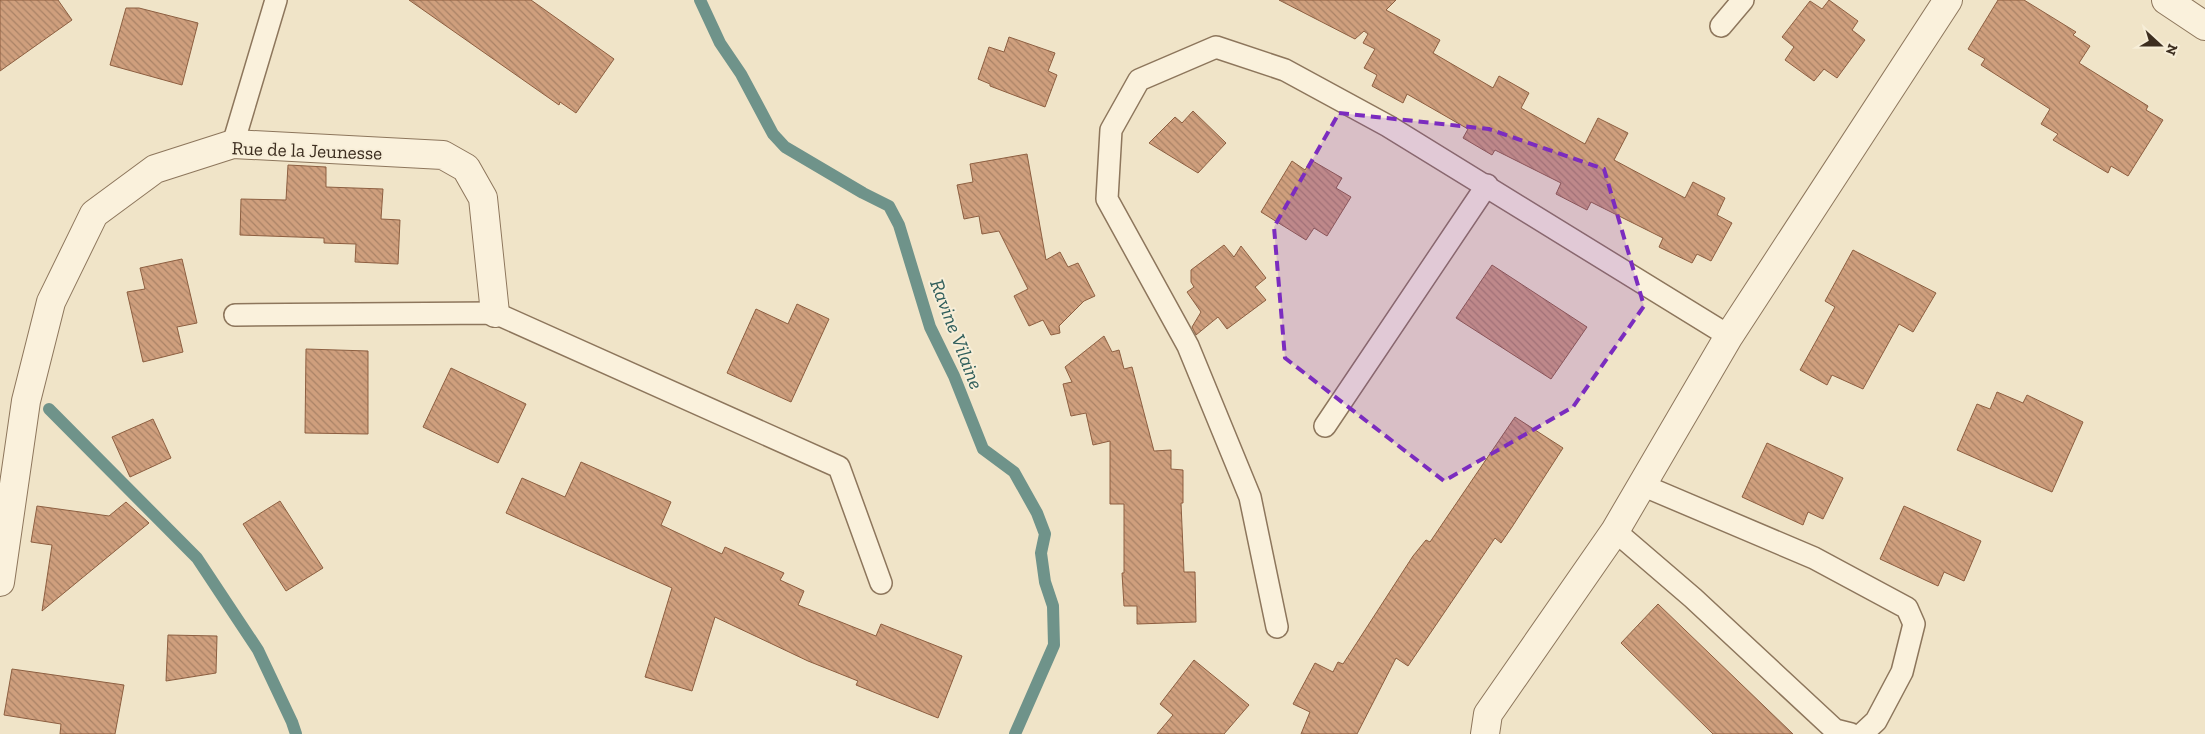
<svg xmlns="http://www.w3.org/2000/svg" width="2205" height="734" font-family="'Zilla Slab',serif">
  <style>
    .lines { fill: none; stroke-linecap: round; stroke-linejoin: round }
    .stream { stroke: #6f938a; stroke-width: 12 }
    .building { fill: url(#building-back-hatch); stroke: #8d5f41 }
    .lane-casing { stroke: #8d765c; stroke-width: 24 }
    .street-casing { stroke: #8d765c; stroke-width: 30 }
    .lane { stroke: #faf1dc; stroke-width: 21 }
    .street { stroke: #faf1dc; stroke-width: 28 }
    .marked { fill: #7b2cbf; fill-opacity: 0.2; stroke: #7b2cbf; stroke-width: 4; stroke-dasharray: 10 6; stroke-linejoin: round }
    .labels { text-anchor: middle; stroke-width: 4; stroke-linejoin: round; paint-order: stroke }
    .street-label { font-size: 19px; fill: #3d2e20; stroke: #f7eed8 }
    .water-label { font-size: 20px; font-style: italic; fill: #2f5d5a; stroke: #f7eed8 }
  </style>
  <defs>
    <pattern id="building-back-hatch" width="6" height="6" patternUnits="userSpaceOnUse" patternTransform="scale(1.25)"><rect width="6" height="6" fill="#cf9f7d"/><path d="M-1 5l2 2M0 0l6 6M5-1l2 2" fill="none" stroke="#a98266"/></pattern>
  </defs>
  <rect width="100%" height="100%" fill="#f0e4c8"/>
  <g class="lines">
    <g class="stream">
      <path d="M700 0 720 43 741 74 773 134 785 147 863 193 889 206 899 225 930 327 954 376 983 449 1014 472 1037 513 1045 534 1041 553 1045 582 1053 606 1054 645 1015 734"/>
      <path d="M49 409 197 558 258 650 292 722 296 734"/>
    </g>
  </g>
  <g class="building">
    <path d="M0 0H58L72 20 0 71Z"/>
    <path d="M409 0H531L614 59 576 113 560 102 559 105Z"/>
    <path d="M1279 0H1396L1386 10 1440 40 1433 53 1493 88 1499 76 1529 93 1521 108 1585 144 1598 118 1628 133 1614 160 1685 198 1693 182 1725 198 1717 215 1732 223 1711 261 1697 254 1692 263 1659 247 1663 238 1591 202 1587 210 1556 194 1561 183 1495 150 1492 155 1463 138 1468 129 1407 94 1403 103 1372 86 1377 75 1364 68 1375 49 1363 43 1368 34 1364 31 1355 39Z"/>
    <path d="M1829 0 1858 21 1852 30 1865 40 1837 78 1824 69 1814 81 1785 60 1794 47 1782 37 1810 1 1822 9Z"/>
    <path d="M1998 0H2024L2076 32 2073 35 2090 46 2079 63 2148 106 2146 110 2163 120 2128 176 2111 166 2108 173 2053 140 2058 134 2041 124 2050 109 1981 65 1985 59 1968 49Z"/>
    <path d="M126 8H139L198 23 182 85 110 65Z"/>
    <path d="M1009 37 1055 53 1048 71 1057 75 1045 107 990 86V84L978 79 989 47 1004 52Z"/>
    <path d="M1193 111 1226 143 1198 173 1149 143 1175 117 1182 123Z"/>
    <path d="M1027 154 1046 260 1060 252 1068 267 1078 263 1095 296 1084 301 1059 326 1060 333 1051 335 1043 320 1029 326 1014 296 1028 289 999 231 982 234 979 216 964 219 957 185 973 182 970 164Z"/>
    <path d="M1311 160 1342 178 1336 188 1351 197 1327 236 1314 228 1306 240 1261 212 1292 161 1305 170Z"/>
    <path d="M288 165 326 167V187L383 189 381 219 400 220 398 264 355 262 356 244 324 243V238L240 235 241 199 286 200Z"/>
    <path d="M1224 245 1234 257 1241 246 1266 278 1255 287 1266 300 1227 329 1218 317 1196 335 1192 327 1201 312 1187 292 1194 287 1191 282V270Z"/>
    <path d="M1853 250 1936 293 1913 332 1899 324 1863 389 1832 375 1827 385 1800 370 1835 307 1825 301Z"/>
    <path d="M182 259 197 323 177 327 183 352 143 362 127 292 145 289 140 268Z"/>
    <path d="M1492 265 1587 327 1551 379 1456 318Z"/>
    <path d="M797 304 829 319 791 402 727 373 756 309 788 324Z"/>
    <path d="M1104 336 1112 352 1119 350 1124 369 1132 367 1154 451 1171 450V469L1183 470V503H1181L1184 572H1195L1196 622 1137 624V606H1124L1122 573H1124V504H1110V441L1093 445 1086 413 1071 416 1063 384 1072 382 1065 367Z"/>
    <path d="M306 349 368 351V434L305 433Z"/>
    <path d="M451 368 526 404 498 463 423 427Z"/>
    <path d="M1997 392 2023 403 2027 395 2083 422 2052 492 1957 450 1977 404 1990 409Z"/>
    <path d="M1515 417 1563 448 1512 527 1501 543 1495 538 1408 666 1396 658 1357 734H1301L1310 712 1293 704 1315 663 1333 672 1338 662 1343 664 1413 556 1426 540 1430 542Z"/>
    <path d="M153 419 171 458 130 477 112 437Z"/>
    <path d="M1767 443 1843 478 1823 519 1808 512 1803 525 1742 497Z"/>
    <path d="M581 462 671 502 661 525 722 554 725 547 784 573 780 580 804 591 798 605 876 636 881 624 962 656 938 718 856 685 858 681 808 661 715 617 692 691 645 677 672 588 506 513 522 478 565 497Z"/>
    <path d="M280 501 323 568 286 591 243 524Z"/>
    <path d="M126 502 149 523 42 611 52 545 31 542 37 506 109 516Z"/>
    <path d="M1904 506 1981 541 1964 581 1944 572 1938 586 1880 559Z"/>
    <path d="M1658 604 1793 734H1713L1621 643Z"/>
    <path d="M168 635 217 636 216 673 166 681Z"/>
    <path d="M1194 660 1249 705 1224 734H1157L1173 715 1160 704Z"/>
    <path d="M12 669 124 685 115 734H60L61 724 4 715Z"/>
  </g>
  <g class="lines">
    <g class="lane-casing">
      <g id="lane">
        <path d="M1721 26 1743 0"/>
        <path d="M233 144 276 0"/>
        <path d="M235 315 495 313 839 467 881 583"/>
        <path d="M1325 426 1487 185"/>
        <path d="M1642 485 1814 558 1907 608 1914 624 1902 672 1876 721 1862 734"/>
        <path d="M1615 531 1693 598 1835 730 1851 734"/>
        <path d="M1277 627 1250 497 1188 346 1107 199 1111 130 1139 80 1216 47 1285 70 1388 126 1729 336"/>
      </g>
    </g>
    <g class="street-casing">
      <g id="street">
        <path d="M2166 0 2205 26"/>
        <path d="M0 582 26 401 51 302 94 214 155 169 233 144 443 155 466 168 483 198 495 313"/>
        <path d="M1485 734 1488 714 1615 531 1729 336 1948 0"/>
      </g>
    </g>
    <use href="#lane" class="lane"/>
    <use href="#street" class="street"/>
  </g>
  <path class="marked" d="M1339 113 1489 129 1604 169 1644 306 1573 407 1444 481 1285 358 1274 227Z"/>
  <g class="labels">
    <g class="street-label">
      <text transform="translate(307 150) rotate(2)" y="7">Rue de la Jeunesse</text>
    </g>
    <g class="water-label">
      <text transform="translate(957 334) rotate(69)" y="7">Ravine Vilaine</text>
    </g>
  </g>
  <g transform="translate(2160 45) rotate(111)" stroke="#f7eed8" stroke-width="4" paint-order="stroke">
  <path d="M0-4L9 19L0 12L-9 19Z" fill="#3d2e20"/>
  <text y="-8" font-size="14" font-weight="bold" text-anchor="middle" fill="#3d2e20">N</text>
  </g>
</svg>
